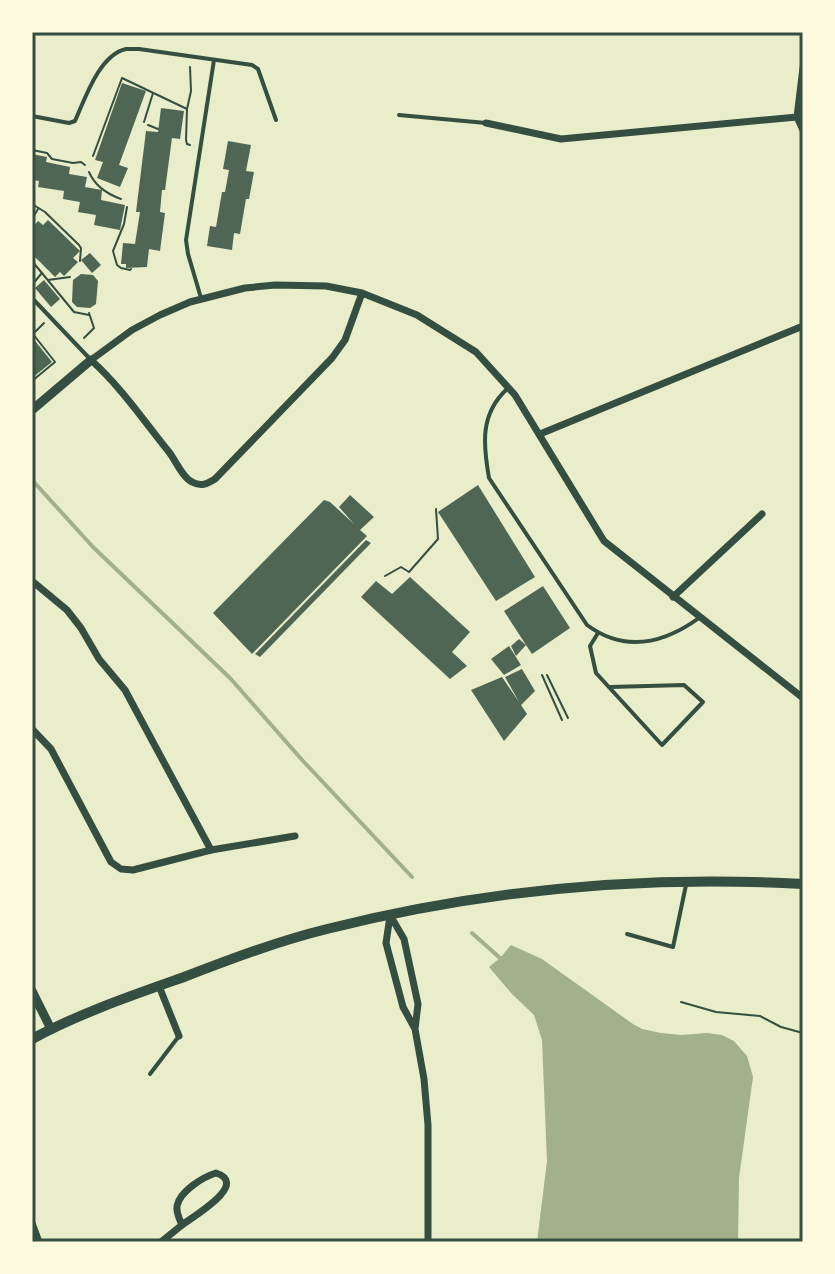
<svg xmlns="http://www.w3.org/2000/svg" width="835" height="1274" font-family="Rubik,sans-serif">
  <style>
    .water { fill: #a3b18a }
    .lines { fill: none; stroke-linecap: round; stroke-linejoin: round }
    .stream { stroke: #a3b18a; stroke-width: 4 }
    .building { fill: #4f6655 }
    .path { stroke: #344e41; stroke-width: 2 }
    .service { stroke: #344e41; stroke-width: 4 }
    .minor { stroke: #344e41; stroke-width: 7 }
    .tertiary { stroke: #344e41; stroke-width: 9 }
    .secondary { stroke: #344e41; stroke-width: 10 }
    .neatline { fill: none; stroke: #344e41; stroke-width: 3 }
  </style>
  <rect width="100%" height="100%" fill="#e9edc9"/>
  <path class="water" d="M511 945 542 959 633 1024 642 1029 661 1033 681 1035 707 1033 722 1035 734 1041 747 1056 753 1077 739 1178 738 1242H537L547 1161 542 1040 534 1015 512 994 489 967 500 958Z"/>
  <g class="lines">
    <g class="stream">
      <path d="M32 480 93 547 230 678 303 761 412 877"/>
      <path d="M472 933 500 958"/>
    </g>
  </g>
  <g class="building">
    <path d="M122 83 146 91 119 165 128 168 120 187 97 178 103 162 95 160Z"/>
    <path d="M161 108 184 111 180 139 172 138 165 190H162L160 212 165 213 160 251 149 249 147 267 126 268V264H121L123 243 135 244 140 212H136L146 131 158 132Z"/>
    <path d="M228 141 251 145 246 171 254 172 249 199H246L240 234 234 233 232 250 207 246 210 226 216 227 222 192H225L229 170 223 169Z"/>
    <path d="M32 154 47 157 46 162 70 167 69 174 87 177 85 187 102 190 101 200 125 205 120 230 94 225 96 215 78 212 80 202 63 199 64 191 38 187 39 181 32 180Z"/>
    <path d="M48 220 80 251 73 258 78 262 64 276 60 272 55 277 32 254V228L38 221 43 225Z"/>
    <path d="M90 253 101 265 92 273 81 260Z"/>
    <path d="M81 274 93 275 98 281 96 304 90 308 77 307 72 302 73 280Z"/>
    <path d="M44 280 60 299 51 307 35 288Z"/>
    <path d="M32 337 52 362 32 378Z"/>
    <path d="M478 485 535 577 496 601 438 512Z"/>
    <path d="M350 495 374 517 360 530 367 536 252 654 213 613 324 500 330 502 354 524 339 507Z"/>
    <path d="M366 540 371 543 260 657 255 654Z"/>
    <path d="M410 577 470 632 452 652 467 666 450 679 361 597 376 581 392 594Z"/>
    <path d="M543 586 570 628 532 654 526 645 516 656 511 646 519 639 526 645 504 611Z"/>
    <path d="M509 646 521 665 504 675 491 659Z"/>
    <path d="M522 669 535 691 521 705 527 714 504 741 471 690 502 677 519 702 505 677Z"/>
  </g>
  <g class="lines">
    <g class="path">
      <path d="M190 67 191 91 187 109 186 140 187 144 190 145"/>
      <path d="M144 122 153 93"/>
      <path d="M148 125 158 129"/>
      <path d="M32 139V146"/>
      <path d="M32 150 47 153 52 159 73 163 81 162 85 165"/>
      <path d="M93 156 122 78 187 109"/>
      <path d="M89 172C95 186 107 194 121 199"/>
      <path d="M32 204 45 212 79 245 81 248 80 261"/>
      <path d="M127 207 124 224 113 251 117 265 121 268 130 270 131 269"/>
      <path d="M32 219 38 209"/>
      <path d="M32 261 74 312 89 315"/>
      <path d="M48 280 70 277"/>
      <path d="M32 285 41 274"/>
      <path d="M32 333 33 334 44 323"/>
      <path d="M84 338 94 328 89 313"/>
      <path d="M32 381 55 362 33 334"/>
      <path d="M385 576 401 567 409 572 438 539 436 509"/>
      <path d="M542 675 562 720"/>
      <path d="M547 675 568 718"/>
      <path d="M681 1002 716 1012 760 1016 781 1027 803 1033"/>
    </g>
    <g class="service">
      <path d="M399 115 486 123"/>
      <path d="M32 116 69 123 75 121C85 99 99 55 126 49 130 49 134 49 139 49L252 65 258 69 276 120"/>
      <path d="M32 298 91 360"/>
      <path d="M201 298 188 254 186 240 214 60"/>
      <path d="M507 389C480 414 483 444 489 478L587 625C625 653 663 644 699 618"/>
      <path d="M598 633 590 646 596 673 662 745 703 702 684 685 610 687"/>
      <path d="M627 934 673 947 686 885"/>
      <path d="M150 1074 179 1036"/>
    </g>
    <g class="minor">
      <path d="M803 68 797 117 803 130"/>
      <path d="M486 123 561 139 797 117"/>
      <path d="M362 293 345 340 332 358 215 479C207 484 201 487 192 482 182 477 176 461 169 452 144 421 121 387 91 360L132 330 160 315 190 302 245 288 275 285 326 286 362 293 417 315 476 352 515 395 604 541 803 698"/>
      <path d="M540 434 803 326"/>
      <path d="M32 581 67 610 81 628 99 659 125 690 211 850"/>
      <path d="M673 597 762 514"/>
      <path d="M32 729 51 749 111 862 121 869 133 870 211 850 295 836"/>
      <path d="M390 915 404 939 418 1004 415 1029 424 1079 428 1125V1242"/>
      <path d="M390 916 386 943 403 1007 414 1027"/>
      <path d="M159 986 179 1036"/>
      <path d="M216 1173C250 1184 192 1217 182 1225 179 1218 176 1213 177 1206 180 1191 203 1177 216 1173Z"/>
      <path d="M32 1223 39 1242"/>
      <path d="M161 1242 182 1225"/>
    </g>
    <g class="tertiary">
      <path d="M32 410 91 360"/>
      <path d="M32 991 51 1029"/>
    </g>
    <path class="secondary" d="M32 1039C80 1013 133 995 184 977 231 959 278 941 327 929 482 890 644 875 803 884"/>
  </g>
  <rect width="835" height="1274" fill="none" stroke="#fefae0" stroke-width="68"/>
  <rect x="34" y="34" width="767" height="1206" class="neatline"/>
</svg>
